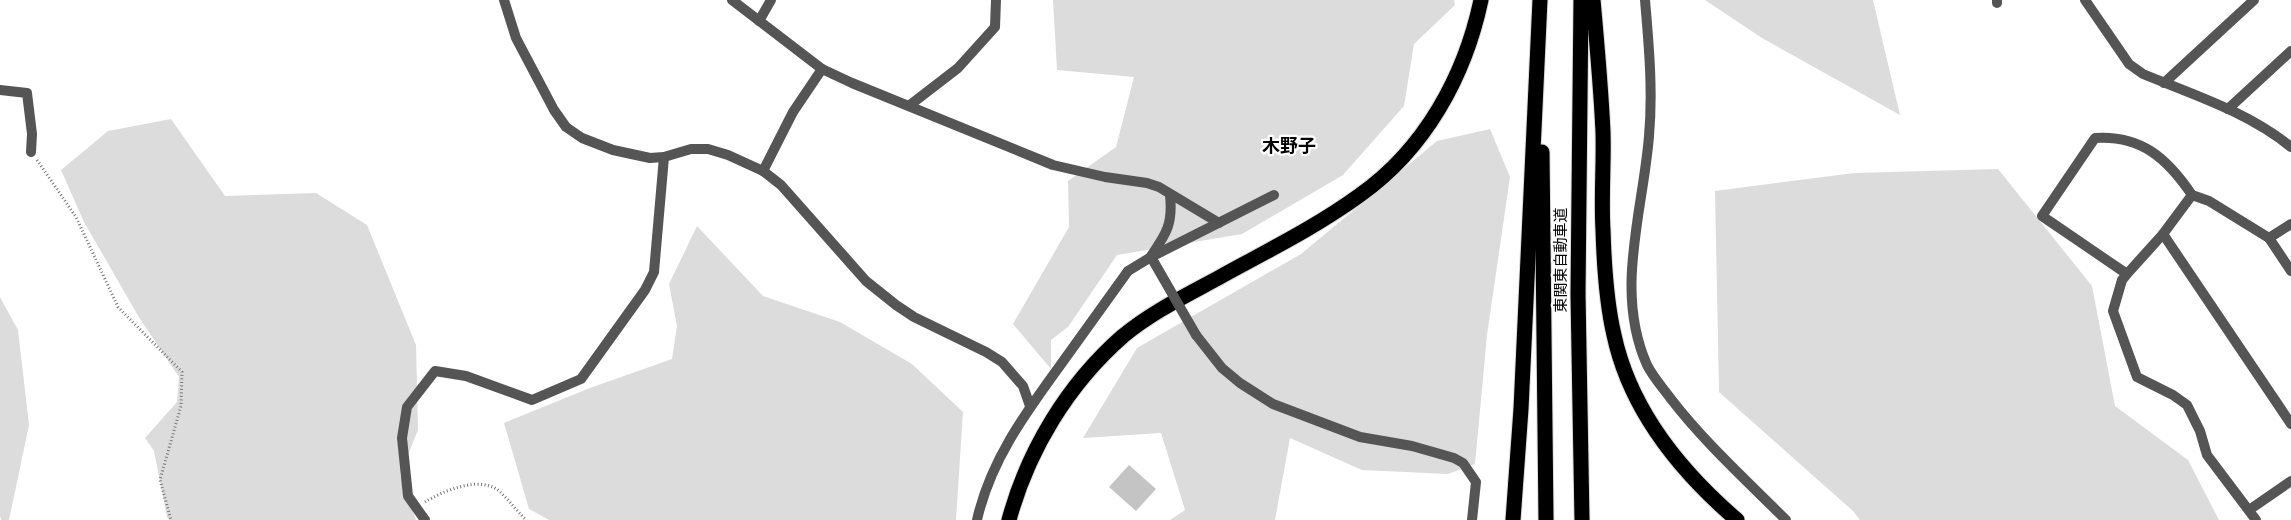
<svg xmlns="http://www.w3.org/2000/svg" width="2291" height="520" font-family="Poppins,'Noto Sans JP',sans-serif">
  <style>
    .green { fill: #dcdcdc }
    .building { fill: #c4c4c4 }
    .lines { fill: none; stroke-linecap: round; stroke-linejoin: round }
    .motorway-casing { stroke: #dbdbdb; stroke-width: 17 }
    .path { stroke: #777; stroke-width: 3; stroke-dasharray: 1 2.5; stroke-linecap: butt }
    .service { stroke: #555; stroke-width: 10 }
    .minor { stroke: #555; stroke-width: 10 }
    .motorway { stroke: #000; stroke-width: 15 }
    .minor-bridge { stroke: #555; stroke-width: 10 }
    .labels { text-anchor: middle; stroke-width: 4.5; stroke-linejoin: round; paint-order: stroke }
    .street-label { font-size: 15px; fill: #000; stroke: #fff }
    .quarter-label { font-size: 18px; font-weight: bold; fill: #000; stroke: #fff }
  </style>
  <rect width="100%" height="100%" fill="#fff"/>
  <g class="green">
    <path d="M1053 0H1454L1455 5 1414 44 1404 106 1343 175 1242 234 1117 255 1068 327 1051 340V369L1013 324 1069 227 1068 181 1116 147 1134 77 1057 70Z"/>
    <path d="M1705 0H1873L1900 115 1762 38Z"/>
    <path d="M171 119 225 196 316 193 367 225 416 345 418 430 400 474 416 520H169L167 517 154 451 145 438 177 402 179 377 140 319 84 222 61 170 108 131Z"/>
    <path d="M1490 129 1510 177 1487 335 1475 464 1448 474 1362 470 1290 438 1275 520H1170L1185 510 1161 433 1083 438 1137 348 1301 254 1437 141Z"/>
    <path d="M1998 169 2092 286 2115 406 2188 460 2219 520H1860L1853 511 1719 392 1715 191 1854 173Z"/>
    <path d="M697 226 763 296 840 322 912 364 963 412 956 520H549L529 509 504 423 590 388 672 359 677 326 669 284Z"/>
    <path d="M0 297 18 330 29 425 9 520H1L0 515Z"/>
  </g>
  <path class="building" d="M1129 465 1156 489 1136 511 1109 487Z"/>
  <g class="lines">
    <g class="motorway-casing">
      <g id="motorway">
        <path d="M1581 0 1578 294 1582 520"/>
        <path d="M1593 0C1597 44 1601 88 1603 132 1604 164 1601 197 1603 230 1604 264 1606 301 1614 335 1630 410 1680 471 1737 520"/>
        <path d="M1542 152 1546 520"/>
        <path d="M1009 520C1028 450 1068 384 1123 336 1152 312 1187 295 1220 277 1267 251 1316 227 1360 195 1425 149 1465 76 1481 0"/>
        <path d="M1513 520 1521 409 1540 0"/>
      </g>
    </g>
    <g class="path">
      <path d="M37 160 76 217 118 307 182 372 181 406 160 480 171 520"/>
      <path d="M425 502C443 491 480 475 499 491 509 500 517 511 526 520"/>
    </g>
    <path class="service" d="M0 90 27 93 32 134 31 152"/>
    <g class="minor">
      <path d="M504 0 516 38 554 110 566 127 582 138 613 150 650 158 664 157 691 149H708L728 155 763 171 781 185 866 281 896 305 914 317 986 352 1002 362 1023 386 1030 406"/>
      <path d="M732 0 822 69 852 83 1053 165 1105 177 1147 183 1159 187 1219 223"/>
      <path d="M1645 0C1649 46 1653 91 1649 136 1643 212 1614 291 1647 365 1653 377 1663 388 1671 399 1705 443 1747 481 1786 520"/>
      <path d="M1997 0V3"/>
      <path d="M2085 0 2129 64 2143 74C2194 95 2248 112 2291 147"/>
      <path d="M759 21 771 0"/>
      <path d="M2164 83 2254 0"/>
      <path d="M910 105 958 68 995 27 996 0"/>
      <path d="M2228 109 2291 51"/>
      <path d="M763 171 793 112 822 69"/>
      <path d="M2192 195 2209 201 2269 238"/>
      <path d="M2291 224 2269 238 2291 271"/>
      <path d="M2163 234 2291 424"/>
      <path d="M1151 256C1167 233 1173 223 1170 195"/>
      <path d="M2127 274 2042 216 2095 138C2141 135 2167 158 2192 195L2163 234 2127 274 2122 280 2113 311 2137 377 2173 395 2187 405 2200 431 2207 455 2256 520"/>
      <path d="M1196 335 1222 368 1240 383 1273 404 1360 437 1412 446 1454 458 1463 463 1476 482 1472 520"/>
      <path d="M2249 510 2291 481"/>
      <path d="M425 520 408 496 402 438 407 407 435 371 466 376 532 400 581 379 645 290 654 272 664 157"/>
      <path d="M977 520C990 462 1024 415 1059 367 1082 335 1105 303 1128 271L1151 257 1274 195"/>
    </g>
    <use href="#motorway" class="motorway"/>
    <path class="minor-bridge" d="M1151 257 1196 335"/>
  </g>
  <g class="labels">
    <g class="street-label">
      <text transform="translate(1561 260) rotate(-90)" y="5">東関東自動車道</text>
    </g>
    <g class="quarter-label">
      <text x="1289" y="152">木野子</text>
    </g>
  </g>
</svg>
